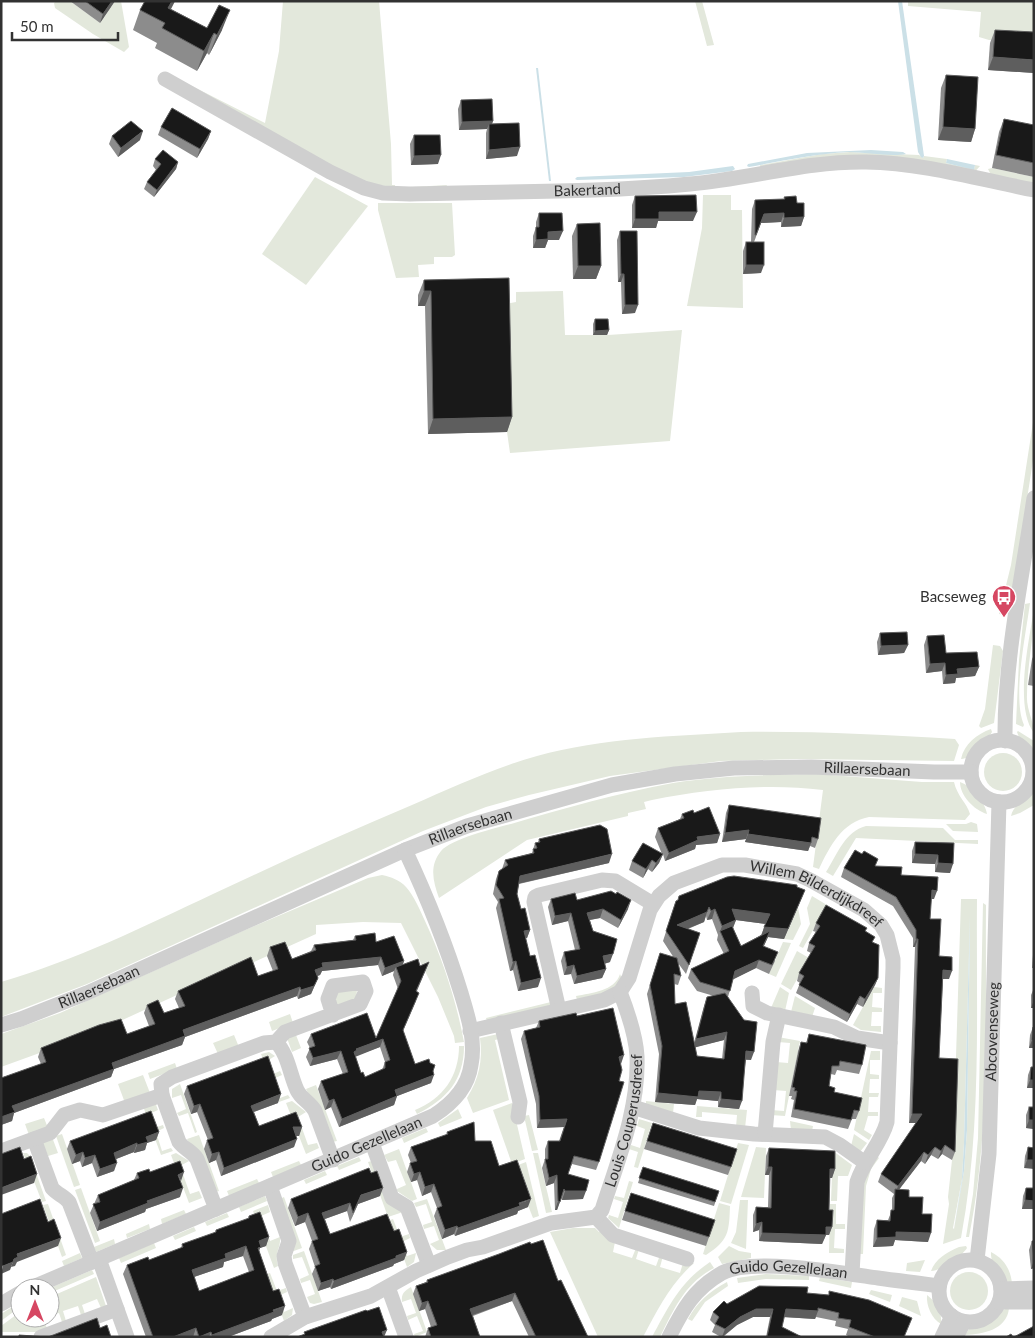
<svg xmlns="http://www.w3.org/2000/svg" width="1035" height="1338" font-family="Lato,sans-serif">
  <style>
    .green { fill: #e3e8dc; fill-rule: evenodd }
    .water { fill: #cbe0e7 }
    .lines { fill: none; stroke-linecap: round; stroke-linejoin: round }
    .minor { stroke: #cfcfcf; stroke-width: 15 }
    .wall { fill: #8c8c8c; fill-rule: evenodd }
    .shaded-wall { fill: #5e5e5e }
    .building { fill: #191919; stroke: #5e5e5e; fill-rule: evenodd }
    .labels { text-anchor: middle; stroke-width: 5; stroke-linejoin: round; paint-order: stroke }
    .street-label { font-size: 15px; fill: #323232; stroke: #fff }
    .poi-label { font-size: 15px; fill: #323232; stroke: #fff; text-anchor: end }
  </style>
  <rect width="100%" height="100%" fill="#fff"/>
  <g class="green">
    <path d="M56 1H70L100 23 115 1H121L129 47 124 52 93 34 55 8 54 3Z"/>
    <path d="M283 1H379L391 144 392 185H395V188L447 185 445 189 407 191 357 180 190 85 265 123 279 51Z"/>
    <path d="M695 1H702L714 45 707 46Z"/>
    <path d="M908 1H1034V42L989 40 979 37 981 12 908 6Z"/>
    <path d="M850 152 919 155 923 158 924 156 947 159 946 163 974 169 975 165 980 166 973 174 934 165 761 170 760 165 822 154Z"/>
    <path d="M992 168 1034 177V186L992 177 988 169Z"/>
    <path d="M315 177 368 206 306 285 262 254Z"/>
    <path d="M703 195H731V210H742L743 308 687 306 702 228Z"/>
    <path d="M378 203H452L455 255 452 257H434V264L418 265 419 277 396 278 378 210Z"/>
    <path d="M563 291 565 335H608L682 330 670 441 510 453 507 432 505 304 516 302V292Z"/>
    <path d="M1034 416V454L1012 596H1007L1004 615 999 614 1011 565Z"/>
    <path d="M1030 603C1026 634 1012 698 1024 725L1023 727 1016 724 1019 660 1025 604Z"/>
    <path d="M1034 609C1034 638 1027 666 1027 695 1026 709 1034 721 1034 733 1014 707 1029 641 1034 609Z"/>
    <path d="M993 645 1000 646 1003 651 994 723 981 728 979 726 985 709Z"/>
    <path d="M991 729 992 732C986 742 973 758 961 759 964 744 977 734 991 729Z"/>
    <path d="M1018 731 1034 741V750C1025 746 1020 741 1017 732Z"/>
    <path d="M741 732C813 731 884 735 955 739L959 745 954 761 796 759 721 761 610 776 529 795 486 807 423 831 87 984 1 1017V982C76 960 143 927 213 894 279 863 345 833 412 805 453 787 494 768 537 756 602 738 675 736 741 732Z"/>
    <circle cx="1003" cy="772" r="19"/>
    <path d="M817 774 922 782H954C957 796 967 803 970 814L965 820 869 817C842 822 830 846 819 869L813 867 823 790C766 783 708 789 652 800L644 802 646 809 628 813V816L527 840 439 898C433 881 429 866 441 851 451 839 495 828 511 824 565 808 618 793 673 783 721 775 769 775 817 774Z"/>
    <path d="M960 782C972 786 985 802 987 814 974 810 960 796 960 782Z"/>
    <path d="M1034 789V805L1020 813 1011 816C1013 805 1027 798 1034 789Z"/>
    <path d="M971 822 977 824 978 832 953 831 946 824H966Z"/>
    <path d="M866 826 943 828 955 840H978V844L856 838 833 876 826 872C837 855 845 831 866 826Z"/>
    <path d="M382 875C391 877 400 880 406 887 414 896 420 910 425 921 443 960 456 1000 464 1042L455 1043 454 1036 438 997 401 923 363 922 316 925V934L241 968 240 966 92 1034 1 1067V1034L60 1013 245 930 368 878Z"/>
    <path d="M812 896 827 905 803 948 799 946 810 924 807 908Z"/>
    <path d="M961 899H977C976 1012 982 1127 961 1238L943 1244 949 1204 948 1197 953 1151ZM970 915 967 1130 964 1171 954 1229 953 1228 962 1179 964 1142Z"/>
    <path d="M983 903 986 905C985 1016 991 1128 969 1237H966L973 1194 978 1138Z"/>
    <path d="M798 907 801 924 793 940 784 939Z"/>
    <path d="M783 942 791 943 776 977 769 974Z"/>
    <path d="M797 951 809 958 791 990 781 984Z"/>
    <path d="M620 974 622 979 611 991 577 1000 576 996C591 993 615 991 620 974Z"/>
    <path d="M780 987 789 993 785 1011 771 1008Z"/>
    <path d="M874 987 882 988V993H873L872 1007 882 1008V1012H872L871 1026H881V1032L861 1030 853 1025Z"/>
    <path d="M357 990 356 999 339 1005 336 1003 334 996 337 991Z"/>
    <path d="M795 996 815 1008 812 1017 791 1012Z"/>
    <path d="M551 1002 552 1006 487 1021 486 1018Z"/>
    <path d="M290 1014 293 1023 272 1031 269 1022Z"/>
    <path d="M498 1034 499 1039 495 1040 509 1100 473 1113 467 1098C479 1079 483 1060 480 1038Z"/>
    <path d="M234 1035 239 1047 218 1054 213 1043Z"/>
    <path d="M296 1035 301 1048 292 1052 287 1038Z"/>
    <path d="M778 1037 800 1041 785 1116 771 1115V1110L784 1111 786 1091 773 1090 776 1062 788 1063 790 1043 778 1042Z"/>
    <path d="M459 1046H464C464 1080 447 1099 417 1114L415 1110C443 1099 459 1076 459 1046Z"/>
    <path d="M871 1051H880V1060H870V1074L879 1075V1079H870L869 1093H879L878 1097H869L868 1112H878V1116H868L864 1130 872 1135 869 1140 854 1130Z"/>
    <path d="M269 1052 275 1056 267 1061 271 1075 280 1071 282 1075 273 1079 280 1098 288 1095 290 1098 279 1102 261 1054Z"/>
    <path d="M175 1063 177 1069 150 1079 148 1073Z"/>
    <path d="M143 1075 150 1093 125 1103 118 1084Z"/>
    <path d="M180 1084 197 1132 195 1133 188 1113 179 1116 177 1113 186 1109 181 1095 172 1098V1089Z"/>
    <path d="M316 1085 337 1141 332 1142 306 1089Z"/>
    <path d="M292 1101 306 1112 298 1117 308 1145 317 1143 319 1148 306 1154 286 1103Z"/>
    <path d="M646 1101 674 1104 673 1113 646 1106Z"/>
    <path d="M155 1102 158 1110 149 1114 154 1128 163 1125 164 1128 156 1132 162 1151 171 1148 173 1151 161 1155 143 1106Z"/>
    <path d="M512 1103 525 1159 512 1164 493 1110Z"/>
    <path d="M697 1106 747 1110 745 1128 736 1127 737 1115 702 1112V1117H696Z"/>
    <path d="M458 1109 462 1118 440 1127 438 1123Z"/>
    <path d="M529 1115 538 1150 532 1151 524 1116Z"/>
    <path d="M44 1118 48 1128 29 1135 25 1124Z"/>
    <path d="M639 1119 652 1123 638 1168 634 1167 638 1152 629 1149 631 1145 640 1148 645 1129 637 1126Z"/>
    <path d="M790 1121 813 1126 812 1131 791 1130Z"/>
    <path d="M426 1128 428 1132 404 1143 402 1138Z"/>
    <path d="M62 1134 80 1185 74 1187 56 1136Z"/>
    <path d="M854 1134 867 1143 860 1152 851 1146Z"/>
    <path d="M199 1135 219 1191 215 1192 187 1139Z"/>
    <path d="M52 1137 58 1153 48 1156 41 1141Z"/>
    <path d="M738 1143 749 1145 731 1204 720 1201Z"/>
    <path d="M756 1147 766 1148 764 1198 741 1197Z"/>
    <path d="M399 1149 417 1199 412 1201 397 1191V1189L406 1185 396 1160 388 1162 384 1155Z"/>
    <path d="M833 1151 852 1165 848 1176H838L837 1201H831Z"/>
    <path d="M23 1153H27L30 1156 46 1201 42 1202Z"/>
    <path d="M176 1153 189 1161 180 1166 190 1194 199 1191 202 1198 189 1203 171 1155Z"/>
    <path d="M533 1153H538L552 1212 546 1213Z"/>
    <path d="M876 1155 879 1158 871 1169 866 1186 863 1254H859L862 1185Z"/>
    <path d="M359 1157 361 1161 339 1170 337 1166Z"/>
    <path d="M299 1161 301 1165 273 1177 271 1172Z"/>
    <path d="M372 1161 403 1212 388 1217 368 1162Z"/>
    <path d="M526 1162 539 1216 533 1218 513 1167Z"/>
    <path d="M325 1171 327 1175 306 1184 304 1180Z"/>
    <path d="M257 1179 259 1183 229 1196 227 1191Z"/>
    <path d="M629 1181 633 1182 619 1228 608 1218 609 1215 618 1218 623 1202 614 1199 615 1196 624 1198Z"/>
    <path d="M81 1188 100 1241 95 1243 75 1190Z"/>
    <path d="M265 1196 267 1201 241 1212 239 1207Z"/>
    <path d="M284 1197 302 1248 291 1252 280 1199Z"/>
    <path d="M427 1199 446 1250H437L430 1244 439 1240 434 1226 424 1229 423 1225 432 1222 426 1204 416 1207 414 1203Z"/>
    <path d="M740 1200H748L746 1249 731 1243 736 1232Z"/>
    <path d="M719 1203 730 1206C729 1232 729 1240 706 1255L703 1254Z"/>
    <path d="M48 1204 66 1255 62 1257 43 1205Z"/>
    <path d="M830 1204H836V1224H845V1229H835L834 1248 844 1249V1253H829Z"/>
    <path d="M268 1205 270 1212 261 1216 270 1241 280 1237C281 1248 274 1252 278 1266L274 1268 253 1211Z"/>
    <path d="M184 1210 186 1214 162 1224 161 1219Z"/>
    <path d="M227 1213 229 1217 207 1226 205 1222Z"/>
    <path d="M393 1219 400 1237 409 1234 410 1238 402 1242 407 1256 416 1253 414 1262 407 1267 390 1220Z"/>
    <path d="M149 1224 150 1229 127 1238 126 1234Z"/>
    <path d="M194 1227 196 1231 175 1240 173 1236Z"/>
    <path d="M573 1228H595L599 1232 601 1230 615 1242 613 1252 632 1258 636 1248 639 1249 636 1259 656 1266 660 1255 663 1256 660 1267 680 1273 683 1263 689 1261 694 1263C670 1284 658 1309 643 1337H598L550 1232Z"/>
    <path d="M114 1239 115 1244 96 1252 94 1247Z"/>
    <path d="M154 1243 156 1248 121 1263 119 1258Z"/>
    <path d="M729 1246 739 1251 751 1253V1258L722 1264 718 1257Z"/>
    <path d="M959 1247 966 1246 967 1248C960 1258 943 1270 931 1271 935 1259 947 1252 959 1247Z"/>
    <path d="M304 1251 322 1302 314 1304 310 1303 307 1297 315 1294 310 1280 301 1283 300 1279 309 1275 302 1257 293 1259V1255Z"/>
    <path d="M991 1252C1003 1258 1011 1269 1012 1284 1001 1281 990 1263 991 1252Z"/>
    <path d="M80 1253 82 1258 64 1266 62 1261Z"/>
    <path d="M925 1260 920 1272 906 1271 907 1263Z"/>
    <path d="M710 1262 714 1268C685 1283 674 1309 660 1337H652C669 1306 680 1282 710 1262Z"/>
    <path d="M92 1270 94 1274 50 1293V1288Z"/>
    <circle cx="969" cy="1291" r="19"/>
    <path d="M270 1273 277 1291 286 1288 287 1292 278 1296 284 1312 293 1308 292 1315 284 1321 267 1274Z"/>
    <path d="M766 1274 809 1276V1280L766 1279 738 1283 737 1278Z"/>
    <path d="M96 1277 106 1306 101 1308 97 1299 82 1305 85 1314 81 1315 78 1306 63 1311 66 1321 62 1322 59 1313 50 1316V1297Z"/>
    <path d="M820 1277 852 1282 851 1288 819 1281Z"/>
    <path d="M727 1282 728 1286 705 1302 692 1321 688 1319C697 1302 710 1291 727 1282Z"/>
    <path d="M411 1287 427 1332 415 1337 414 1334 423 1331 417 1316 408 1320 407 1316 416 1313 411 1299 402 1302C401 1294 404 1291 411 1287Z"/>
    <path d="M871 1290 892 1295 890 1302 869 1294Z"/>
    <path d="M927 1295C937 1303 942 1311 941 1324 932 1319 926 1306 927 1295Z"/>
    <path d="M902 1297 917 1301 921 1316 899 1306Z"/>
    <path d="M20 1302V1307L1 1321V1314Z"/>
    <path d="M1009 1308C1007 1330 983 1334 965 1335L969 1329 984 1323 1002 1310Z"/>
    <path d="M20 1312V1318H45L43 1319 47 1328 36 1332H1V1326Z"/>
  </g>
  <g class="water">
    <path d="M898 1H902L924 156 923 158 921 157 918 152Z"/>
    <path d="M536 68H538L551 181H549Z"/>
    <path d="M871 150 903 152 906 154C890 157 866 152 848 152 814 154 782 161 749 167L747 166 748 164 807 153Z"/>
    <path d="M947 159 975 165 974 170 946 163Z"/>
    <path d="M733 166 735 169 732 171 684 177 577 180 575 179 577 177 689 172Z"/>
    <path d="M970 915 967 1130 964 1171 954 1229 962 1179 964 1142Z"/>
  </g>
  <g class="lines">
    <g class="minor">
      <path id="s1" d="M165 79 330 172 364 188 383 193 410 194C503 191 598 193 690 184 749 179 806 161 866 162 923 163 978 179 1034 190"/>
      <circle cx="1002" cy="771" r="31"/>
      <path d="M1005 741C1004 660 1022 578 1034 498"/>
      <path d="M752 993 753 1006 767 1013 834 1027 857 1038 890 1043"/>
      <path d="M559 1010 534 902 535 897 539 895 602 880 615 881 653 904"/>
      <path d="M501 1023 520 1102 518 1117"/>
      <path id="s2" d="M1 1025 21 1019 87 993 405 850 467 826 612 785 675 774 734 768 811 767 934 772H971"/>
      <path id="s3" d="M470 1031 604 1000 620 992 629 978 650 910 659 896 674 883 722 865H745L797 874 810 880 864 910 881 925 887 935 893 959V968L887 1122C881 1144 864 1160 857 1182L852 1274"/>
      <path d="M276 1042C288 1054 290 1075 297 1090 301 1099 310 1102 315 1111L333 1160"/>
      <path d="M162 1095 179 1142C184 1149 192 1151 197 1159L216 1209"/>
      <path d="M633 1107 699 1128 754 1134 825 1137 840 1145 864 1162"/>
      <path d="M765 1134 773 1042 779 1015"/>
      <path d="M34 1139 52 1188C57 1194 64 1196 69 1202L92 1262"/>
      <path d="M372 1143 392 1198 407 1207 429 1265"/>
      <path d="M1 1151 50 1133 64 1115 80 1110 103 1115 162 1095 161 1084 172 1077 264 1043 276 1042 285 1032 360 1004 366 991 363 982 333 986 328 999 333 1015"/>
      <path d="M270 1186 289 1241 284 1256 285 1263 305 1317"/>
      <path d="M596 1217 613 1235 687 1259"/>
      <path d="M99 1259 127 1337"/>
      <path id="s4" d="M977 1260 989 1154 999 802"/>
      <circle cx="970" cy="1291" r="31"/>
      <path d="M388 1287 406 1337"/>
      <path id="s5" d="M31 1288 433 1116C452 1104 468 1087 471 1065 476 1041 468 1016 461 993 446 944 427 897 405 850"/>
      <path d="M1001 1289 1034 1288"/>
      <path d="M999 1302H1034"/>
      <path d="M1 1304 20 1293"/>
      <path d="M41 1337 117 1309"/>
      <path id="s6" d="M271 1337 305 1317 371 1296 416 1271 448 1257 467 1250 483 1247 551 1223 596 1217 602 1210C618 1160 639 1109 637 1056 636 1038 627 1010 620 992"/>
      <path id="s7" d="M669 1337C683 1309 694 1289 722 1273 753 1257 843 1273 878 1278 899 1281 919 1283 939 1286"/>
      <path d="M942 1337 952 1316"/>
      <path d="M956 1337 964 1322"/>
    </g>
  </g>
  <g class="wall">
    <path d="M70 1H115L100 23Z"/>
    <path d="M145 1H175L171 9 207 28 222 30 209 55 207 53 197 71 155 48 157 43 133 30 140 10Z"/>
    <path d="M995 30 1034 73 988 70 990 43Z"/>
    <path d="M946 75 975 129 971 142 938 140 941 88Z"/>
    <path d="M461 100 493 121 492 124 517 156 486 159V133L487 129 459 130 458 109Z"/>
    <path d="M1004 119 1034 125V177L992 168 999 132Z"/>
    <path d="M161 127 211 131 208 139 197 158 158 135Z"/>
    <path d="M414 135 438 164 411 165 410 144Z"/>
    <path d="M112 136 140 140 118 157 109 144Z"/>
    <path d="M155 159 178 162 176 169 154 197 144 189 147 182 156 170 153 166Z"/>
    <path d="M635 196 693 221H658L656 228H632V205Z"/>
    <path d="M784 197 797 203 804 217 801 226 781 227V222L761 223 754 242 761 273 743 274V251L746 242H751L752 209 755 200 784 199Z"/>
    <path d="M539 213 559 240H548L545 248H533V236L536 227V222Z"/>
    <path d="M577 224 601 266 596 279H573L572 236Z"/>
    <path d="M620 231 635 313 622 314 621 282H618L617 240Z"/>
    <path d="M424 280 512 417 507 432 428 434 425 306H418V295Z"/>
    <path d="M595 319 609 330 607 335H593V324Z"/>
    <path d="M880 633 908 645 904 653 878 655 877 642Z"/>
    <path d="M927 636 946 653 979 667 975 676 956 678 955 683 943 684 942 671 926 673 924 645Z"/>
    <path d="M1034 655V686L1028 685 1032 659Z"/>
    <path d="M729 805 818 839 815 848 810 846 808 851 745 842 746 839 722 842 726 813Z"/>
    <path d="M694 813 720 834 717 843 696 845 695 849 665 861 663 854 659 863 652 872 648 869 643 878 629 870 632 861 662 854 655 837 658 828 680 819 682 814Z"/>
    <path d="M539 839 609 863 519 884 517 894 521 909 530 930 527 938H525L538 987 518 991 513 970 510 971 496 908 498 902 493 894 496 879 499 871 502 869 505 860 532 853 535 843 538 842Z"/>
    <path d="M915 842 954 843 950 873 935 872V864L912 863V851Z"/>
    <path d="M876 866 901 875 934 899H931L930 919 939 956 949 979H943L939 1058 955 1152 952 1160 942 1154 938 1159 931 1155 925 1164 921 1161 899 1189 909 1197 922 1214 928 1242 895 1240 893 1246 873 1247 874 1229 877 1220H888L892 1210V1198L894 1194 878 1182 881 1174 916 1123H909L915 947H913V938L893 906 841 877 844 868Z"/>
    <path d="M797 887 805 890 784 939 768 937 764 946 775 961 769 974 756 968 733 979 728 997 751 1060H746L739 1109 718 1107V1101L697 1099 695 1105 655 1102 659 1054 647 994 660 953 674 958 663 941 676 901ZM706 916 707 920 712 919 718 935 717 940 724 954 691 969 688 978 697 991 714 996 707 997 704 1006 694 1043 675 1004 674 984 678 985 681 976 678 963 686 974 700 933 688 929 704 922ZM736 920 766 924 761 935 741 946 733 928ZM724 1040 722 1059 697 1056 695 1047Z"/>
    <path d="M551 899 577 900 628 909 618 928 600 918 590 920 593 931 610 962 604 964 606 969 602 978 574 984 571 974 564 975 561 961 564 952 575 950 568 921 552 925 548 907Z"/>
    <path d="M816 923 866 931 873 942 878 978 875 985 863 1007 857 1004 847 1022 796 993 800 983 797 981 799 973 811 953 807 951 809 943 816 932 813 931Z"/>
    <path d="M355 936 376 942 404 961 403 964 420 966 429 962 417 991 416 1001 403 1031 415 1064 430 1063 435 1065 433 1071 431 1083 397 1096 394 1105 339 1127 331 1107 325 1110 318 1089 321 1081 343 1074 337 1059 310 1066 306 1057 310 1048 307 1042 311 1034 376 1038 398 989 393 975 394 971 382 976 378 965 322 971 320 975 317 976 318 978 311 994 298 999 297 996 185 1037 182 1045 114 1069 111 1077 14 1113 12 1121 1 1125V1078L41 1064 38 1057 41 1048 127 1034 149 1026 144 1013 147 1005 164 1013 179 1008 175 999 178 991 258 976 273 971 267 956 270 947 292 959 311 951 314 945 353 940ZM380 1047 385 1062 382 1070 365 1077 361 1073 355 1056Z"/>
    <path d="M1034 953V968H1032L1033 955Z"/>
    <path d="M1034 988V1008H1031V995Z"/>
    <path d="M577 1016 621 1064H620L619 1081 599 1162 596 1170 572 1164 568 1174 583 1199 562 1200 561 1198 557 1210H555L554 1183 546 1186 542 1168 545 1159V1149L548 1141H559L564 1127 537 1128 536 1104 521 1039 524 1031 536 1028 539 1021Z"/>
    <path d="M1033 1027H1034V1048H1029L1030 1035Z"/>
    <path d="M809 1034 862 1065 859 1074 837 1070 835 1075 831 1074 829 1086 834 1092 859 1111 856 1119H852L848 1129 791 1117 794 1100 791 1099 792 1096H789L798 1051 801 1042 806 1043Z"/>
    <path d="M1031 1067 1034 1088H1027L1028 1075Z"/>
    <path d="M187 1086 278 1103 254 1112 259 1126 302 1127 299 1136H296L294 1147 221 1176 216 1160 209 1163 204 1149 207 1140H208L197 1112 191 1114 184 1094Z"/>
    <path d="M1029 1107H1034V1129L1026 1128V1115Z"/>
    <path d="M653 1123 731 1167 728 1175 644 1149Z"/>
    <path d="M159 1132 156 1140 147 1143 145 1150 134 1153V1152L116 1159 114 1171 97 1177 92 1163 82 1167 80 1161 72 1164 67 1149 70 1141Z"/>
    <path d="M447 1132 475 1141 499 1166 528 1207 518 1211 517 1214 455 1236 454 1234 442 1239 434 1216 437 1208 431 1192 422 1196 417 1180 411 1182 407 1172 410 1163H411L408 1155 411 1147 446 1135Z"/>
    <path d="M1028 1147 1034 1148 1024 1168 1025 1156Z"/>
    <path d="M769 1148 835 1169 832 1178H830L829 1210 832 1227 829 1235H826L822 1244 759 1241V1230L753 1232V1215L756 1207H768L769 1175H765L766 1156Z"/>
    <path d="M643 1167 719 1191 714 1206 638 1183Z"/>
    <path d="M150 1172 180 1181V1197L146 1209 145 1212 97 1231 90 1213 98 1195 134 1180 137 1173Z"/>
    <path d="M1026 1188H1034V1209H1022L1023 1196Z"/>
    <path d="M631 1193 709 1237 706 1246 622 1220Z"/>
    <path d="M380 1196 358 1204 350 1222 347 1211 325 1219 330 1234 394 1231 407 1252 404 1260 394 1264 393 1266 331 1289 330 1287 318 1291 312 1274 315 1267 309 1249 312 1241 305 1222 295 1226 288 1208 291 1199Z"/>
    <path d="M249 1216 269 1237 266 1246 260 1248 259 1251 282 1315 272 1319 271 1321 228 1337H146L123 1274 127 1265 149 1260 181 1248 182 1244 215 1233 216 1230 248 1219ZM243 1256 249 1272 199 1291 194 1277 223 1267 224 1262Z"/>
    <path d="M1032 1241H1034V1268L1031 1269 1029 1250Z"/>
    <path d="M531 1244 558 1281 588 1337H529L512 1301 473 1316 480 1337H425L428 1328 431 1327 425 1309 419 1311 413 1294 416 1286 426 1282 427 1280Z"/>
    <path d="M807 1293 904 1337H850L846 1335 848 1329 835 1326 836 1321 816 1317 815 1319 784 1317 782 1327 802 1337H766L770 1317H753L737 1325 723 1337H721L712 1332 715 1325 710 1320 713 1312 727 1304Z"/>
  </g>
  <g class="shaded-wall">
    <path d="M112 1H115L100 23 103 14Z"/>
    <path d="M172 1H175L164 22 168 8Z"/>
    <path d="M230 10 222 30 209 55 217 35Z"/>
    <path d="M214 33 207 53 197 71 204 51Z"/>
    <path d="M993 57 1034 60V73L988 70Z"/>
    <path d="M493 121 490 129 489 124 487 129 459 130 462 122Z"/>
    <path d="M943 127 975 129 971 142 938 140Z"/>
    <path d="M143 131 140 140 118 157 121 148Z"/>
    <path d="M211 131 208 139 197 158 200 149Z"/>
    <path d="M520 147 517 156 486 159 489 150Z"/>
    <path d="M441 155 438 164 411 165 414 156Z"/>
    <path d="M178 162 176 169 154 197 157 190Z"/>
    <path d="M659 212H697L693 221H658L656 228H632L635 219Z"/>
    <path d="M784 213 781 222 761 223 753 244 764 214Z"/>
    <path d="M804 217 801 226 781 227 784 218Z"/>
    <path d="M563 231 559 240H548L545 248H533L536 240 548 232Z"/>
    <path d="M746 265H764L761 273 743 274Z"/>
    <path d="M578 266H601L596 279H573Z"/>
    <path d="M621 274H624L621 282H618Z"/>
    <path d="M424 291H431L425 306H418Z"/>
    <path d="M625 305H638L635 313 622 314Z"/>
    <path d="M609 330 607 335H593L595 331Z"/>
    <path d="M512 417 507 432 428 434 433 419Z"/>
    <path d="M908 645 904 653 878 655 881 646Z"/>
    <path d="M945 663 942 671 926 673 930 664Z"/>
    <path d="M979 667 975 676 956 678 955 683 943 684 946 675 957 669Z"/>
    <path d="M749 830 746 839 722 842 725 833Z"/>
    <path d="M720 834 717 843 696 845 695 849 665 861 669 853 697 837Z"/>
    <path d="M748 834 811 843 808 851 745 842Z"/>
    <path d="M612 854 609 863 517 884 520 876Z"/>
    <path d="M663 854 659 863 652 872 656 863Z"/>
    <path d="M915 854 938 855 935 864 912 863Z"/>
    <path d="M652 860 648 869 643 878 646 869Z"/>
    <path d="M938 863 953 864 950 873 935 872Z"/>
    <path d="M805 890 784 939 768 937 760 954 761 937 764 927Z"/>
    <path d="M932 890 937 891 934 899H928Z"/>
    <path d="M631 900 628 909 618 928 621 920Z"/>
    <path d="M603 909 600 918 584 921 587 913Z"/>
    <path d="M715 909 712 919 707 920 711 911Z"/>
    <path d="M732 909 770 914 766 924 728 919Z"/>
    <path d="M707 912 704 922 674 934 677 925Z"/>
    <path d="M571 913 568 921 552 925 555 916Z"/>
    <path d="M736 920 732 930 720 932 722 926Z"/>
    <path d="M530 930 527 938 521 939 524 931Z"/>
    <path d="M916 939H918L915 947H913Z"/>
    <path d="M613 954 610 962 600 965 603 956Z"/>
    <path d="M381 957 378 965 322 971 320 975 312 978 315 970 322 963Z"/>
    <path d="M759 960 756 968 732 980 735 971Z"/>
    <path d="M404 961 401 969 396 967 394 971 382 976 385 968Z"/>
    <path d="M516 961 513 970 510 971 513 962Z"/>
    <path d="M574 965 571 974 564 975 567 967Z"/>
    <path d="M606 969 602 978 574 984 577 976Z"/>
    <path d="M943 970 952 971 949 979H940Z"/>
    <path d="M318 978 311 994 298 999 301 990Z"/>
    <path d="M541 978 538 987 518 991 521 983Z"/>
    <path d="M878 978 875 985 863 1007 865 999Z"/>
    <path d="M300 987 297 996 185 1037 182 1045 114 1069 111 1077 14 1113 12 1121 1 1125V1117L12 1106 112 1063 183 1030Z"/>
    <path d="M860 996 857 1004 847 1022 850 1014Z"/>
    <path d="M1034 1000V1008H1031Z"/>
    <path d="M727 1032 724 1040 693 1048 696 1039Z"/>
    <path d="M383 1039 380 1047 355 1057 354 1052 356 1049Z"/>
    <path d="M1032 1040H1034V1048H1029Z"/>
    <path d="M341 1051 337 1059 310 1066 313 1058Z"/>
    <path d="M746 1051 754 1052 751 1060 743 1059Z"/>
    <path d="M624 1055 621 1064 616 1065 619 1057Z"/>
    <path d="M434 1075 431 1083 392 1098 395 1090Z"/>
    <path d="M1030 1080H1034V1088H1027Z"/>
    <path d="M699 1091 721 1092 718 1101 697 1099 695 1105 655 1102 658 1093Z"/>
    <path d="M281 1094 278 1103 248 1114 251 1106Z"/>
    <path d="M397 1096 394 1105 339 1127 342 1119Z"/>
    <path d="M334 1099 331 1107 325 1110 329 1101Z"/>
    <path d="M721 1099 742 1101 739 1109 718 1107Z"/>
    <path d="M200 1104 197 1112 191 1114 194 1106Z"/>
    <path d="M912 1114H922L919 1123H909Z"/>
    <path d="M567 1119 564 1127 537 1128 540 1120Z"/>
    <path d="M1029 1120H1034V1129L1026 1128Z"/>
    <path d="M293 1127H302L299 1136H290Z"/>
    <path d="M159 1132 156 1140 147 1143 145 1150 134 1153 137 1145 146 1137Z"/>
    <path d="M297 1139 294 1147 221 1176 224 1168Z"/>
    <path d="M137 1143 134 1152 111 1161 114 1153Z"/>
    <path d="M945 1145 942 1154 938 1159 941 1151Z"/>
    <path d="M935 1147 931 1155 925 1164 928 1155Z"/>
    <path d="M83 1152 80 1161 72 1164 76 1155Z"/>
    <path d="M219 1152 216 1160 209 1163 212 1154Z"/>
    <path d="M924 1152 921 1161 895 1195 898 1186Z"/>
    <path d="M95 1155 92 1163 82 1167 85 1158Z"/>
    <path d="M1027 1160H1034V1169L1024 1168Z"/>
    <path d="M117 1163 114 1171 97 1177 100 1169Z"/>
    <path d="M768 1167H772L769 1175H765Z"/>
    <path d="M830 1169H835L832 1178H827Z"/>
    <path d="M184 1172 181 1181 178 1175Z"/>
    <path d="M420 1172 417 1180 411 1182 414 1174Z"/>
    <path d="M37 1174 34 1183 1 1195V1188Z"/>
    <path d="M557 1175 554 1183 546 1186 549 1178Z"/>
    <path d="M434 1184 431 1192 422 1196 425 1187Z"/>
    <path d="M183 1188 180 1197 146 1209 145 1212 97 1231 100 1222 147 1201Z"/>
    <path d="M383 1188 380 1196 358 1204 350 1222 361 1195Z"/>
    <path d="M565 1191H586L583 1199 562 1200Z"/>
    <path d="M531 1199 528 1207 518 1211 517 1214 455 1236 458 1228Z"/>
    <path d="M1025 1200 1034 1201V1209H1022Z"/>
    <path d="M558 1201 560 1202 557 1210H555Z"/>
    <path d="M350 1203 347 1211 319 1221 322 1213Z"/>
    <path d="M308 1213 305 1222 295 1226 298 1217Z"/>
    <path d="M762 1222 759 1230 753 1232 756 1224Z"/>
    <path d="M457 1226 454 1234 442 1239 445 1230Z"/>
    <path d="M826 1227H832L829 1235H823Z"/>
    <path d="M896 1232 931 1233 928 1242 895 1240 893 1246 873 1247 877 1238Z"/>
    <path d="M762 1233 826 1235 822 1244 759 1241Z"/>
    <path d="M269 1237 266 1246 260 1248 257 1256 259 1241Z"/>
    <path d="M61 1238 58 1246 17 1262 15 1266 11 1267 14 1259 17 1254Z"/>
    <path d="M246 1246 243 1256 224 1262 223 1267 188 1279 192 1270 225 1254Z"/>
    <path d="M407 1252 404 1260 394 1264 393 1266 331 1289 334 1281Z"/>
    <path d="M1034 1260V1268L1031 1269Z"/>
    <path d="M13 1262 10 1270 1 1274 3 1266Z"/>
    <path d="M333 1279 330 1287 318 1291 321 1283Z"/>
    <path d="M515 1293 512 1301 467 1317 470 1309Z"/>
    <path d="M428 1301 425 1309 419 1311 422 1303Z"/>
    <path d="M285 1306 282 1315 272 1319 271 1321 228 1337H211L212 1335Z"/>
    <path d="M756 1309H773L770 1317H753L737 1325 722 1337 725 1329 740 1317Z"/>
    <path d="M786 1309 818 1311 815 1319 783 1317Z"/>
    <path d="M196 1328 193 1337H172V1336Z"/>
    <path d="M387 1330 384 1337H380L382 1332Z"/>
    <path d="M211 1332 209 1337H200Z"/>
  </g>
  <g class="building">
    <path d="M85 1H112L103 14Z"/>
    <path d="M145 1H172L168 8 207 28 219 5 230 10 217 35 214 33 204 51 162 28 165 23 140 10Z"/>
    <path d="M995 30 1034 32V60L993 57Z"/>
    <path d="M946 75 978 77 975 129 943 127Z"/>
    <path d="M492 99 493 121 462 122 461 100Z"/>
    <path d="M172 108 211 131 200 149 161 127Z"/>
    <path d="M1004 119 1034 125V163L996 155Z"/>
    <path d="M131 121 143 131 121 148 112 136Z"/>
    <path d="M519 123 520 147 489 150V124Z"/>
    <path d="M414 135H440L441 155 414 156Z"/>
    <path d="M163 150 178 162 157 190 147 182 161 164 155 159Z"/>
    <path d="M696 195 697 212H659V219H635V196Z"/>
    <path d="M796 196 797 203H804V217L784 218V213L764 214 756 235H755V200L785 199 784 197Z"/>
    <path d="M539 213H562L563 231 548 232V239L536 240V227H539Z"/>
    <path d="M600 223 601 266H578L577 224Z"/>
    <path d="M620 231H637L638 305H625L624 274H621Z"/>
    <rect x="746" y="242" width="18" height="23"/>
    <path d="M509 278 512 417 433 419 431 291H424V280Z"/>
    <path d="M595 319H608L609 330 595 331Z"/>
    <path d="M907 632 908 645 881 646 880 633Z"/>
    <path d="M944 635 946 653 977 652 979 667 957 669 958 674 946 675 945 663 930 664 927 636Z"/>
    <path d="M729 805 821 818 818 839 812 837 811 843 748 834 749 830 725 833Z"/>
    <path d="M709 807 720 834 697 837 698 840 669 853 658 828 684 818 682 814 693 810 694 813Z"/>
    <path d="M600 825 607 829 612 854 520 876 517 894 521 909 525 908 530 930 524 931 530 956 535 955 541 978 521 983 516 961 513 962 499 899 504 898 496 885 499 871 508 865 505 860 534 853 533 849 537 848 535 843 540 842 539 839Z"/>
    <path d="M915 842 954 843 953 864 938 863V855L915 854Z"/>
    <path d="M643 843 663 854 656 863 652 860 646 869 632 861Z"/>
    <path d="M855 850 862 854 864 851 878 859 875 866 902 867 901 875 938 877 937 891 932 890 930 919H941L939 956 952 957V971L943 970 939 1058 958 1059 955 1152 945 1145 941 1151 935 1147 928 1155 924 1152 898 1186 881 1174 922 1114H912L918 939H916V930L896 897 844 868Z"/>
    <path d="M734 876 797 885V887L805 890 788 929 764 927 770 914 732 909 736 920 722 926 715 909 711 911 709 907 707 912 677 925 700 933 689 965 666 931 676 901 678 900 679 896 727 877Z"/>
    <path d="M611 891 616 894 617 892 631 900 621 920 603 909 587 913 593 931 617 939 613 954 603 956 606 969 577 976 574 965 567 967 564 952 580 949 571 913 555 916 551 899 575 893 577 900Z"/>
    <path d="M826 905 867 928 865 931 875 937 872 942 879 945 878 978 865 999 860 996 850 1014 799 985 804 976 799 973 815 946 809 943 820 926 816 923Z"/>
    <path d="M732 926 741 946 770 931 763 946 778 952 772 965 759 960 735 971 730 991 700 982 691 969 729 951 720 931Z"/>
    <path d="M375 933 376 942 394 936 404 961 385 968 381 957 322 963 323 967 315 970 318 978 314 986 301 990 300 987 183 1030 185 1036 112 1063 114 1069 12 1106 15 1112 1 1117V1078L46 1062 41 1048 99 1025 121 1019 127 1034 155 1024 147 1005 158 1000 164 1013 185 1006 178 991 251 957 258 976 278 969 270 947 285 942 292 959 316 950 314 945 356 940 355 936Z"/>
    <path d="M660 953 677 958 681 976 674 974 675 1004 686 1002 697 1056 724 1059 727 1032 696 1039 707 997 725 993 744 1020 757 1022 754 1052 746 1051 742 1101 721 1099V1092L699 1091 698 1097 658 1093 662 1046 650 985Z"/>
    <path d="M418 959 420 966 429 962 416 991 419 993 403 1030 415 1064 429 1059 430 1063 435 1065 433 1071 434 1075 395 1090 397 1096 342 1119 334 1099 329 1101 321 1081 348 1072 341 1051 313 1058 309 1048 315 1046 311 1034 367 1013 376 1038 401 981 396 967ZM383 1039 390 1060 385 1062V1068L365 1077 363 1072 361 1073 354 1052 357 1050 356 1049Z"/>
    <path d="M613 1008 624 1055 619 1057 622 1070 619 1081 624 1082 599 1162 574 1156 568 1174 589 1180 586 1191H565L564 1189 560 1202 558 1201 557 1175 549 1178 545 1159H548V1141H560L567 1119 540 1120 539 1096 524 1031 540 1027 539 1021 576 1013 577 1016Z"/>
    <path d="M1033 1027H1034V1040H1032Z"/>
    <path d="M809 1034 866 1045 862 1065 840 1061 839 1066H832L829 1086 835 1088 834 1092 862 1098 859 1111 854 1110 851 1120 794 1109 797 1091H794L795 1088 792 1087 801 1042 807 1043Z"/>
    <path d="M268 1056 281 1094 251 1106 259 1126 296 1112 302 1127H293L297 1139 224 1168 219 1152 212 1154 207 1140 213 1138 200 1104 194 1106 187 1086Z"/>
    <path d="M1031 1067H1034V1080H1030Z"/>
    <rect x="1029" y="1107" width="5" height="13"/>
    <path d="M151 1111 159 1132 146 1137 148 1142 137 1145V1143L114 1153 117 1163 100 1169 95 1155 85 1158 83 1152 76 1155 70 1141Z"/>
    <path d="M474 1122 475 1141H491L499 1166 517 1160 531 1199 519 1203 520 1206 458 1228 457 1226 445 1230 437 1208 442 1206 434 1184 425 1187 420 1172 414 1174 410 1163 417 1161 411 1147 448 1134 447 1132Z"/>
    <path d="M653 1123 737 1149 731 1167 647 1141Z"/>
    <path d="M20 1147 24 1159 31 1156 37 1174 1 1188V1154Z"/>
    <path d="M1028 1147 1034 1148V1160H1027Z"/>
    <path d="M769 1148 835 1151V1169H830L829 1210H833L832 1227H826V1235L762 1233V1222L756 1224V1207L771 1208 772 1167H768Z"/>
    <path d="M180 1161 184 1172 178 1175 183 1188 147 1201 148 1203 100 1222 93 1204 100 1202 98 1195 139 1178 137 1173 149 1169 150 1172Z"/>
    <path d="M643 1167 719 1191 715 1202 639 1178Z"/>
    <path d="M369 1168 371 1173 377 1171 383 1188 361 1195 353 1213 350 1203 322 1213 330 1234 387 1214 394 1231 399 1229 407 1252 396 1256V1258L334 1281 333 1279 321 1283 315 1266 320 1264 312 1241 318 1239 308 1213 298 1217 291 1199Z"/>
    <path d="M1026 1188H1034V1201L1025 1200Z"/>
    <path d="M895 1189 909 1190V1197H923L922 1214H932L931 1233 896 1232V1237L877 1238V1220L890 1221 891 1210H894Z"/>
    <path d="M631 1193 715 1220 709 1237 625 1211Z"/>
    <path d="M40 1199 48 1222 54 1219 61 1238 17 1254 18 1257 14 1259 13 1262 3 1266 1 1265V1214Z"/>
    <path d="M260 1212 269 1237 259 1241 261 1247 258 1248 273 1291 279 1289 285 1306 273 1310 274 1312 212 1335 211 1332 199 1337 196 1328 173 1337H153L127 1265 148 1257 149 1260 183 1247 182 1244 216 1232V1230L249 1218V1216ZM246 1246 254 1270 199 1291 192 1270 226 1258 225 1254Z"/>
    <path d="M543 1240 558 1281 561 1280 588 1337H536L515 1293 470 1309 480 1337H431L428 1328 437 1325 428 1301 422 1303 416 1286 428 1282 427 1280 499 1254 530 1242 531 1244Z"/>
    <path d="M1032 1241H1034V1260Z"/>
    <path d="M759 1286 808 1287 807 1293 829 1295V1291L869 1300 912 1318 904 1337H875L849 1327 851 1320 838 1318 839 1313 818 1308V1311L786 1309 782 1327 802 1337H767L773 1309H756L740 1317 725 1329 715 1324 719 1317 713 1312 724 1301 727 1304Z"/>
    <path d="M379 1307 387 1330 382 1332 384 1337H297L305 1334 304 1332 366 1310 367 1311Z"/>
    <path d="M97 1318 100 1328 107 1325 111 1337H19V1335L48 1337Z"/>
    <path d="M1034 1326V1337H1014Z"/>
    <path d="M1011 1334 1013 1337H1006Z"/>
  </g>
  <defs>
    <g id="bus-pin" transform="scale(1.25)"><path d="M0 17L-7.5 6A9.5 9.5 0 1 1 7.5 6Z" fill="#d64762" stroke="#fff"/><path d="M-5-6H5V4H4V6H2V4H-2V6H-4V4H-5ZM-3.5-4V0h7V-4ZM-3.5 1.2v1.5H-2V1.2ZM2 1.2v1.5H3.5V1.2Z" fill="#fff"/></g>
  </defs>
  <g fill-rule="evenodd">
    <use href="#bus-pin" x="1004" y="597"/>
  </g>
  <g class="labels">
    <g class="street-label">
      <text dy="5" stroke="none"><textPath href="#s1" startOffset="451">Bakertand</textPath></text>
      <text dy="5" stroke="none"><textPath href="#s2" startOffset="914">Rillaersebaan</textPath></text>
      <text dy="5" stroke="none"><textPath href="#s2" startOffset="510">Rillaersebaan</textPath></text>
      <text dy="5" stroke="none"><textPath href="#s3" startOffset="432">Willem Bilderdijkdreef</textPath></text>
      <text dy="5" stroke="none"><textPath href="#s2" startOffset="105">Rillaersebaan</textPath></text>
      <text dy="5" stroke="none"><textPath href="#s4" startOffset="229">Abcovenseweg</textPath></text>
      <text dy="5" stroke="none"><textPath href="#s6" startOffset="451">Louis Couperusdreef</textPath></text>
      <text dy="5" stroke="none"><textPath href="#s5" startOffset="365">Guido Gezellelaan</textPath></text>
      <text dy="5" stroke="none"><textPath href="#s7" startOffset="152">Guido Gezellelaan</textPath></text>
    </g>
    <g class="poi-label">
      <text x="986" y="602">Bacseweg</text>
    </g>
  </g>
  <rect width="1035" height="1338" fill="none" stroke="#323232" stroke-width="5"/>
  <g transform="translate(35 1303)"><circle r="24" fill="#ffffff" stroke="#adadad"/>
  <path d="M0-4L9 19L0 12L-9 19Z" fill="#d64762"/>
  <text y="-8" font-size="14" font-weight="bold" text-anchor="middle" fill="#323232">N</text>
  </g>
  <path d="M12 32v8h106v-8" fill="none" stroke="#323232" stroke-width="2.5"/>
  <text x="20" y="32" font-size="15" fill="#323232" stroke="#ffffff" stroke-width="4" paint-order="stroke">50 m</text>
</svg>
